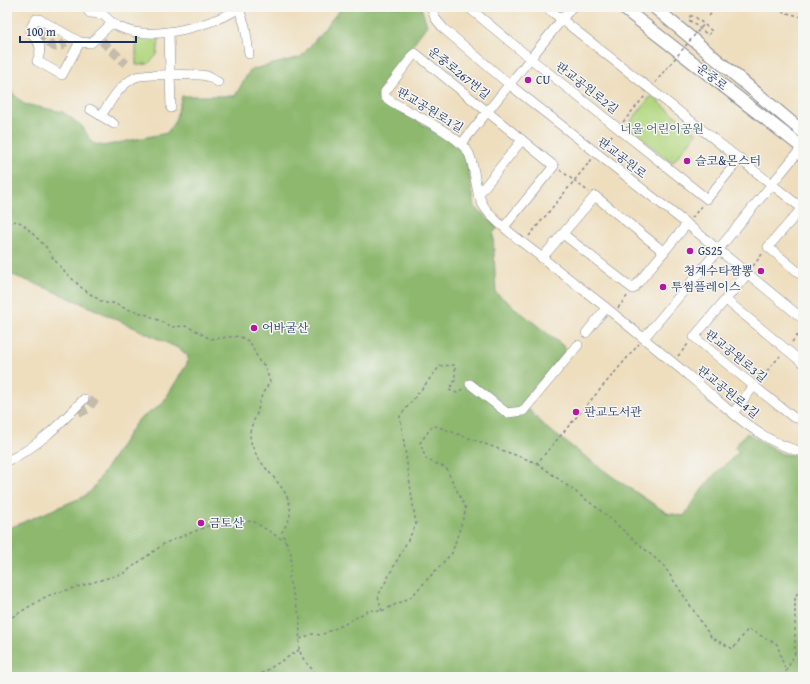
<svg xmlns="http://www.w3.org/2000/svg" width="810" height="684" font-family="'Gentium Book Plus','Noto Serif KR',serif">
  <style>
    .green { fill: #b2d780; stroke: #66836f }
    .forest { fill: #8db86e; stroke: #547466 }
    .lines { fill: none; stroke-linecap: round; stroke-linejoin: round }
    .minor-tunnel { stroke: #c4bbab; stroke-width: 9; stroke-dasharray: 9 4.5; stroke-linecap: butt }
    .minor-casing { stroke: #84868e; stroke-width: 10 }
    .major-casing { stroke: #84868e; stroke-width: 14 }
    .path { stroke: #84868e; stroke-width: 1.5; stroke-dasharray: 3 3; stroke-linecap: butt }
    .minor { stroke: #fff; stroke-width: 9 }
    .major { stroke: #fff; stroke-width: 12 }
    .path-bridge { stroke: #84868e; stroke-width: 1.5; stroke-dasharray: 3 3; stroke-linecap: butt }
    .poi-dot { fill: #b5179e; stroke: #f6f6f2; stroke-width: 1.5 }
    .labels { text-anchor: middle; stroke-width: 3; stroke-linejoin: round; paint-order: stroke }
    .street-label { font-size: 12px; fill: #1b2f5e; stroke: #f6f6f2 }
    .poi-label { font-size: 12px; fill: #1b2f5e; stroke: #f6f6f2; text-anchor: start }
    .park-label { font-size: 12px; fill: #415966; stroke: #f6f6f2 }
  </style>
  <rect width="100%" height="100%" fill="#f6f6f2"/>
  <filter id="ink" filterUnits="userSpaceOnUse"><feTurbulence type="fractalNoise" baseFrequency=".025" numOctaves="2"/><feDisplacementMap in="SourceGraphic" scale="8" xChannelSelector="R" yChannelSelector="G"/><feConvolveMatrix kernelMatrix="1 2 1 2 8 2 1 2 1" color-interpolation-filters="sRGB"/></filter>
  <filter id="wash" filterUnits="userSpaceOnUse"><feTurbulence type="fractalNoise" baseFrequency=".012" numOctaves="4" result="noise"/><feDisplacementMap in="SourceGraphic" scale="16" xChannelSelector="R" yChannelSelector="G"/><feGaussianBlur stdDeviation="0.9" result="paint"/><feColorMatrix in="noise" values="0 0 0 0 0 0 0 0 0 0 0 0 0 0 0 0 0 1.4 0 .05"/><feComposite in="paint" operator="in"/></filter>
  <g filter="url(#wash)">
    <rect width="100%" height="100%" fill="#eedebe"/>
    <g class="green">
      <path d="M136 32 160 33 157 55 148 64 136 65Z"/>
      <path d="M651 96 697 133 672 163 627 126Z"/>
    </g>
    <path class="forest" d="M342 7H421L427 25 379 91 378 98 451 141 466 157 475 207 498 228 493 233 496 293 567 349 522 402 544 426 613 477 667 513 684 516 703 488 716 473 739 452 734 447 747 433 782 454 803 456V677H7V529L83 497 92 490 137 421 162 404 187 364 188 356 180 349C123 323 66 294 7 273V88L24 104 63 112 82 126 92 143 103 146 167 133 175 121 182 96H235L250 70 301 57Z"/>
  </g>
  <g filter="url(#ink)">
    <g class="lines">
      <g class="minor-tunnel">
        <path d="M40 32 52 45 55 47 61 46 65 42"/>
        <path d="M102 41 126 64"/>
        <path d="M79 413 88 409 95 399"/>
      </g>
      <g class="minor-casing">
        <g id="minor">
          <path d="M85 7 90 13 103 14"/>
          <path d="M96 7C103 14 110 23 119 27 153 43 212 25 242 7"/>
          <path d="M431 7 435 18 444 29 510 85 687 224 803 319"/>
          <path d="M468 7 531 59 707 199 740 158"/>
          <path d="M546 7 803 209"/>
          <path d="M239 9 245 26 249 54"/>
          <path d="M169 32 171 108"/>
          <path d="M80 42 62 75 37 61C47 38 28 39 31 28 32 25 34 22 36 19H39L80 42 91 43 112 23"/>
          <path d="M90 109 114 124"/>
          <path d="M101 116C110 102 120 84 136 77 144 74 197 74 207 76 211 78 214 80 218 82"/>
          <path d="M462 143 572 7"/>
          <path d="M478 195 522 140"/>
          <path d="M802 208 768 247 803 276"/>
          <path d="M504 227 554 166 415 53 385 92V97L392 102C411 113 464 137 470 156 477 176 474 197 489 213 498 224 511 233 523 243 550 264 577 285 604 306 635 331 665 356 695 381 727 408 761 443 803 452"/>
          <path d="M563 234 633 289 687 224"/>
          <path d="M542 258 595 196 664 252"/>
          <path d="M748 273 694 337 754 386 793 417 803 420"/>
          <path d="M726 300 803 363"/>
          <path d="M586 333 606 308"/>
          <path d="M644 338 718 250 803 146"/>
          <path d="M470 384 507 413 523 411 578 345"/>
          <path d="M733 413 754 386"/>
          <path d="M7 461C38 447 61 423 84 399"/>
        </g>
      </g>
      <g class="major-casing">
        <g id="major">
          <path d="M622 7 803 148"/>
          <path d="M654 7 803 132"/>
        </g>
      </g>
      <g class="path">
        <path d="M764 7 803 17"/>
        <path d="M690 16H694L712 31 708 35 689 20Z"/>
        <path d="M709 16 717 7"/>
        <path d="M655 83 666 69"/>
        <path d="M623 122 645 96"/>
        <path d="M7 145 11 167 7 171"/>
        <path d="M602 146 613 134"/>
        <path d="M560 170 589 192"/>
        <path d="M692 218 702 205"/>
        <path d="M7 223 17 221 23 224 46 247 53 258 64 271 83 289 104 303H113L124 308 148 315 172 327 185 326 197 331 210 339 239 336 250 342 259 361 265 366 270 382C267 387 262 393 261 398 259 402 259 406 258 410 256 418 250 426 250 434 251 467 294 484 290 515 289 521 285 527 282 532L291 553V566L289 580 300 618 299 650 304 660 319 677"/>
        <path d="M529 236 592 159"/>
        <path d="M753 266 763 253"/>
        <path d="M618 308 628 295"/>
        <path d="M792 342 803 328"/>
        <path d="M678 356 689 343"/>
        <path d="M759 380 780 356"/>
        <path d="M537 463 600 510 664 566 711 637 733 649 748 629 777 644 786 672"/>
        <path d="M382 611 378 596 416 525 400 416 440 366 455 365V380L449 390 457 393 464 388"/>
        <path d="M7 620 47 596 124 573 165 543 211 525 253 521 286 542"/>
        <path d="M300 639 312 634 321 635 345 624 369 610 382 611 411 597 452 553 466 509 446 468 426 459 420 443 433 425 537 463 639 344"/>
        <path d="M256 677 299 650"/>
        <path d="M787 677 786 672 795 653V597L803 584"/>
      </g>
      <use href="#minor" class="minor"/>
      <use href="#major" class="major"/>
      <path class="path-bridge" d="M666 69 704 24"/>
    </g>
  </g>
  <g class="poi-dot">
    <circle cx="528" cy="80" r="4"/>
    <circle cx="687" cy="161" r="4"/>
    <circle cx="690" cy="251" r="4"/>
    <circle cx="761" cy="271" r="4"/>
    <circle cx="663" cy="287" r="4"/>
    <circle cx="254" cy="328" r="4"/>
    <circle cx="576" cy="412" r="4"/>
    <circle cx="201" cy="523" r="4"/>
  </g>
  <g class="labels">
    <g class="street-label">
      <text transform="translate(459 73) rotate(39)" y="4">운중로267번길</text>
      <text transform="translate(712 77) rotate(38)" y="4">운중로</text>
      <text transform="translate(587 88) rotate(38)" y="4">판교공원로2길</text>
      <text transform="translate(430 110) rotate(31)" y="4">판교공원로1길</text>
      <text transform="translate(622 158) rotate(38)" y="4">판교공원로</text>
      <text transform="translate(736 356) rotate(39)" y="4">판교공원로3길</text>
      <text transform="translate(728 392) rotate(39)" y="4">판교공원로4길</text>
    </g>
    <g class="poi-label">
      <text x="536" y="84">CU</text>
      <text x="695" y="165">슬코&amp;몬스터</text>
      <text x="698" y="255">GS25</text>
      <text x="753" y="275" text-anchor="end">청계수타짬뽕</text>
      <text x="671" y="291">투썸플레이스</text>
      <text x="262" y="332">어바굴산</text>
      <text x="584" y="416">판교도서관</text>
      <text x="209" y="527">금토산</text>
    </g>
    <g class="park-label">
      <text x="662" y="133">너울 어린이공원</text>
    </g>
  </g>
  <rect width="810" height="684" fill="none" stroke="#f6f6f2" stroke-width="24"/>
  <path d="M20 36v6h116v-6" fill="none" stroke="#1b2f5e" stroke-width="2"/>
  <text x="26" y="36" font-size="12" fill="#1b2f5e" stroke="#f6f6f2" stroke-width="3" paint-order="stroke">100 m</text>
</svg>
